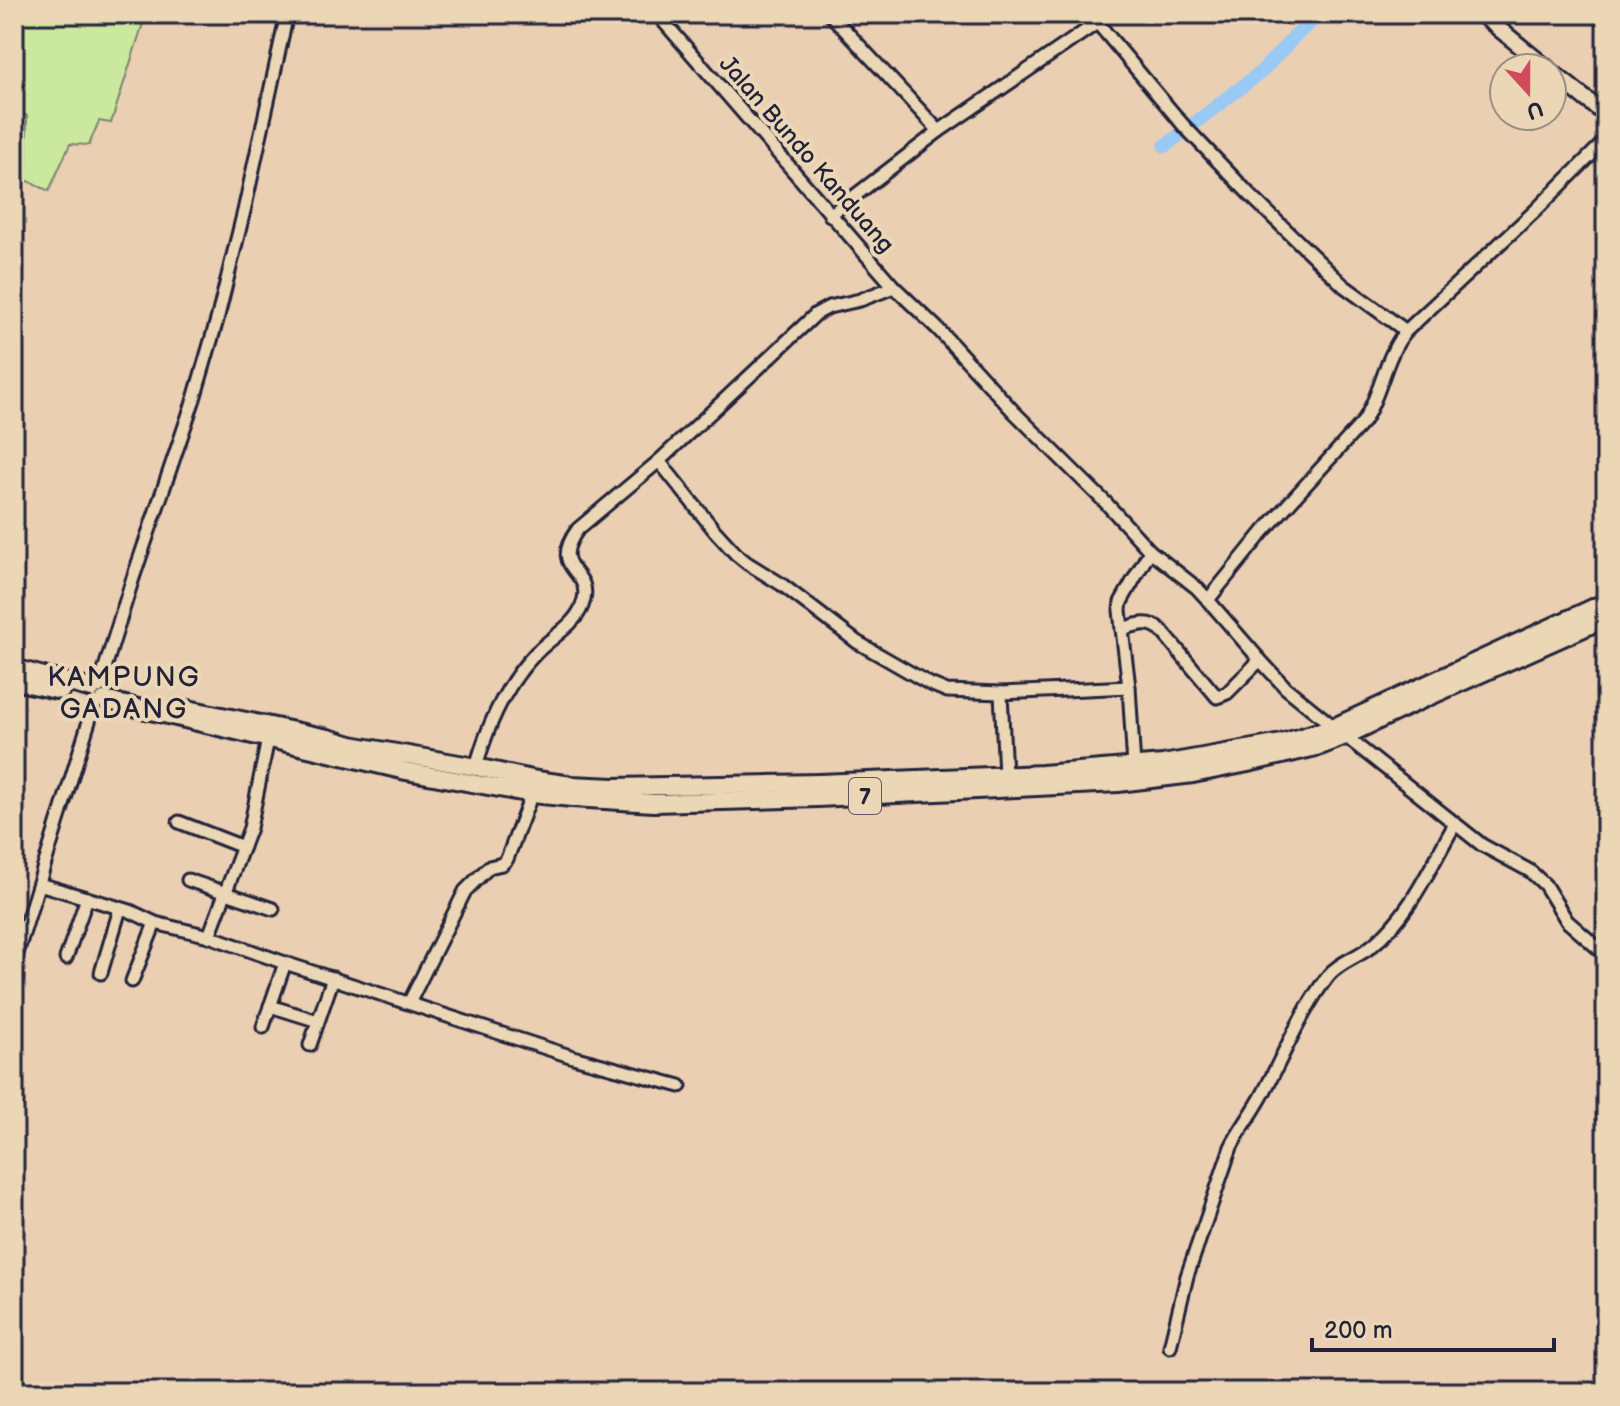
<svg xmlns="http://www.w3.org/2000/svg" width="1620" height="1406" font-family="'Balsamiq Sans',sans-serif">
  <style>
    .green { fill: #cbe89f; stroke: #76856d; stroke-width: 2 }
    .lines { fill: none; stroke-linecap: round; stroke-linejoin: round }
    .river { stroke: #99c9f5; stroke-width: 14 }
    .minor-casing { stroke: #22223b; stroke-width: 17 }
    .major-casing { stroke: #22223b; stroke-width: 20 }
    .highway-casing { stroke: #22223b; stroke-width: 22 }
    .minor { stroke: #ebd7b5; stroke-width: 11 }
    .major { stroke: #ebd7b5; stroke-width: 14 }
    .highway { stroke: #ebd7b5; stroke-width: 16 }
    .labels { text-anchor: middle; stroke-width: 8; stroke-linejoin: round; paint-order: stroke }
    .shield { fill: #ebd7b5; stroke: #5e5860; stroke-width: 2 }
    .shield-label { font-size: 22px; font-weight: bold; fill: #22223b }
    .street-label { font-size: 24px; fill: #22223b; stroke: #ebd7b5 }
    .quarter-label { font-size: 28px; letter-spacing: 2px; fill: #22223b; stroke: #ebd7b5 }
  </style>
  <rect width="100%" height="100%" fill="#ebcfb3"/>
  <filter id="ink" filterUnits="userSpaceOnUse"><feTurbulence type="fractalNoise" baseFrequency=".0125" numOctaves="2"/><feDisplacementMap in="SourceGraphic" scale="16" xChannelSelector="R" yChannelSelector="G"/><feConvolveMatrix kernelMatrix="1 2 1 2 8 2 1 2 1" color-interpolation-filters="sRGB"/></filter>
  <g filter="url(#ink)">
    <path class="green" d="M14 14H146L111 123 99 121 89 145 70 144 49 191 26 180 27 116 14 109Z"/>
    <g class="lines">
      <path class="river" d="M1165 146 1261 72 1294 37 1320 14"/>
      <g class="minor-casing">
        <g id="minor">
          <path d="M657 14 894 287 938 329 1014 412 1106 503 1150 551 1197 588 1208 600"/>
          <path d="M830 14 939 131"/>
          <path d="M1090 14 1184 126 1252 197 1344 286 1406 331"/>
          <path d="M830 215 939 131 1097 23"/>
          <path d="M659 461 715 531 736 554 747 563 781 584 857 642 930 684 947 691 1001 693 1129 687"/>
          <path d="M1122 629 1120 610 1121 602 1150 551"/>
          <path d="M1260 660 1208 600 1263 532 1363 422C1382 393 1384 357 1406 331L1536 210 1606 140"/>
          <path d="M99 687 132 581 194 399 217 320 244 211 287 14"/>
          <path d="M1001 693 1005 775"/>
          <path d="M1345 736 1482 845 1530 871 1545 885 1567 921 1606 955"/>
          <path d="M476 767C487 727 506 684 535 654 550 638 574 626 582 606 597 568 546 573 578 529L659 461 816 314 829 307 860 300 894 287"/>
          <path d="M1134 767 1129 687 1122 629C1136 625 1149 619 1161 630L1217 697 1227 693 1260 660 1286 688 1334 727"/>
          <path d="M179 822 243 847"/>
          <path d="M188 880 273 909"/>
          <path d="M39 884 130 911 155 923 209 936 285 963 573 1057 680 1086"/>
          <path d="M209 936 250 828 268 739"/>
          <path d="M66 958 87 898"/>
          <path d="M14 963 95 702"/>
          <path d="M101 973 120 909"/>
          <path d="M132 981 155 923"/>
          <path d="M409 1003 465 891 489 867 502 864 507 859 534 788"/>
          <path d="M270 1006 318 1021"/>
          <path d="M263 1027 285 963"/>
          <path d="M310 1045 333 978"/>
          <path d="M1170 1347 1187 1276 1231 1147C1240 1129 1253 1113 1263 1094 1282 1058 1303 1008 1328 976 1339 962 1359 957 1373 945 1411 914 1431 865 1455 824"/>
        </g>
      </g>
      <g class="major-casing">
        <g id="major">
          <path d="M1481 14 1547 68"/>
          <path d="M1552 72 1606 115"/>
        </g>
      </g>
      <g class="highway-casing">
        <g id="highway">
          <path d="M14 668 92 689"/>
          <path d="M14 681 61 691"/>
          <path d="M104 700 406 771 532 794 572 798 654 803 818 798 1118 783 1193 774 1248 763 1320 746 1345 736 1410 705 1606 618"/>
          <path d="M178 707 328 738 351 745 476 767 537 780 571 785 614 787 819 783 1042 774 1163 764 1282 743 1334 727 1606 602"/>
        </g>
      </g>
      <use href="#minor" class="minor"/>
      <use href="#major" class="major"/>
      <use href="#highway" class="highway"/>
    </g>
  </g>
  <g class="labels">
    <rect class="shield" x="849" y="778" width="32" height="36" rx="6"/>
    <g class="shield-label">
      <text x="865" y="804">7</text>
    </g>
    <g class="street-label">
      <text transform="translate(807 154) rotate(49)" y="8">Jalan Bundo Kanduang</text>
    </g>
    <g class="quarter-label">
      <text x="124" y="686">KAMPUNG<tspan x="124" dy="32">GADANG</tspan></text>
    </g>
  </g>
  <rect width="1620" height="1406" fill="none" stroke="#ebd7b5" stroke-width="48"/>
  <rect x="24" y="24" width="1572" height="1358" fill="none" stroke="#22223b" stroke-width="3" filter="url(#ink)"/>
  <g transform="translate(1528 92) rotate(159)"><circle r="38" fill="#ebd7b5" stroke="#9b8f84" stroke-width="2"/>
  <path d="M0-6L14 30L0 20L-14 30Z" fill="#d1495b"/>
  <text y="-12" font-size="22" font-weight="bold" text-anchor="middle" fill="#22223b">U</text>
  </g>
  <path d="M1312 1338v12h242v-12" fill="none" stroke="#22223b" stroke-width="4"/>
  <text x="1324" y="1338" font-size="24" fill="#22223b" stroke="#ebd7b5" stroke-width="6" paint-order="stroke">200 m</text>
</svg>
